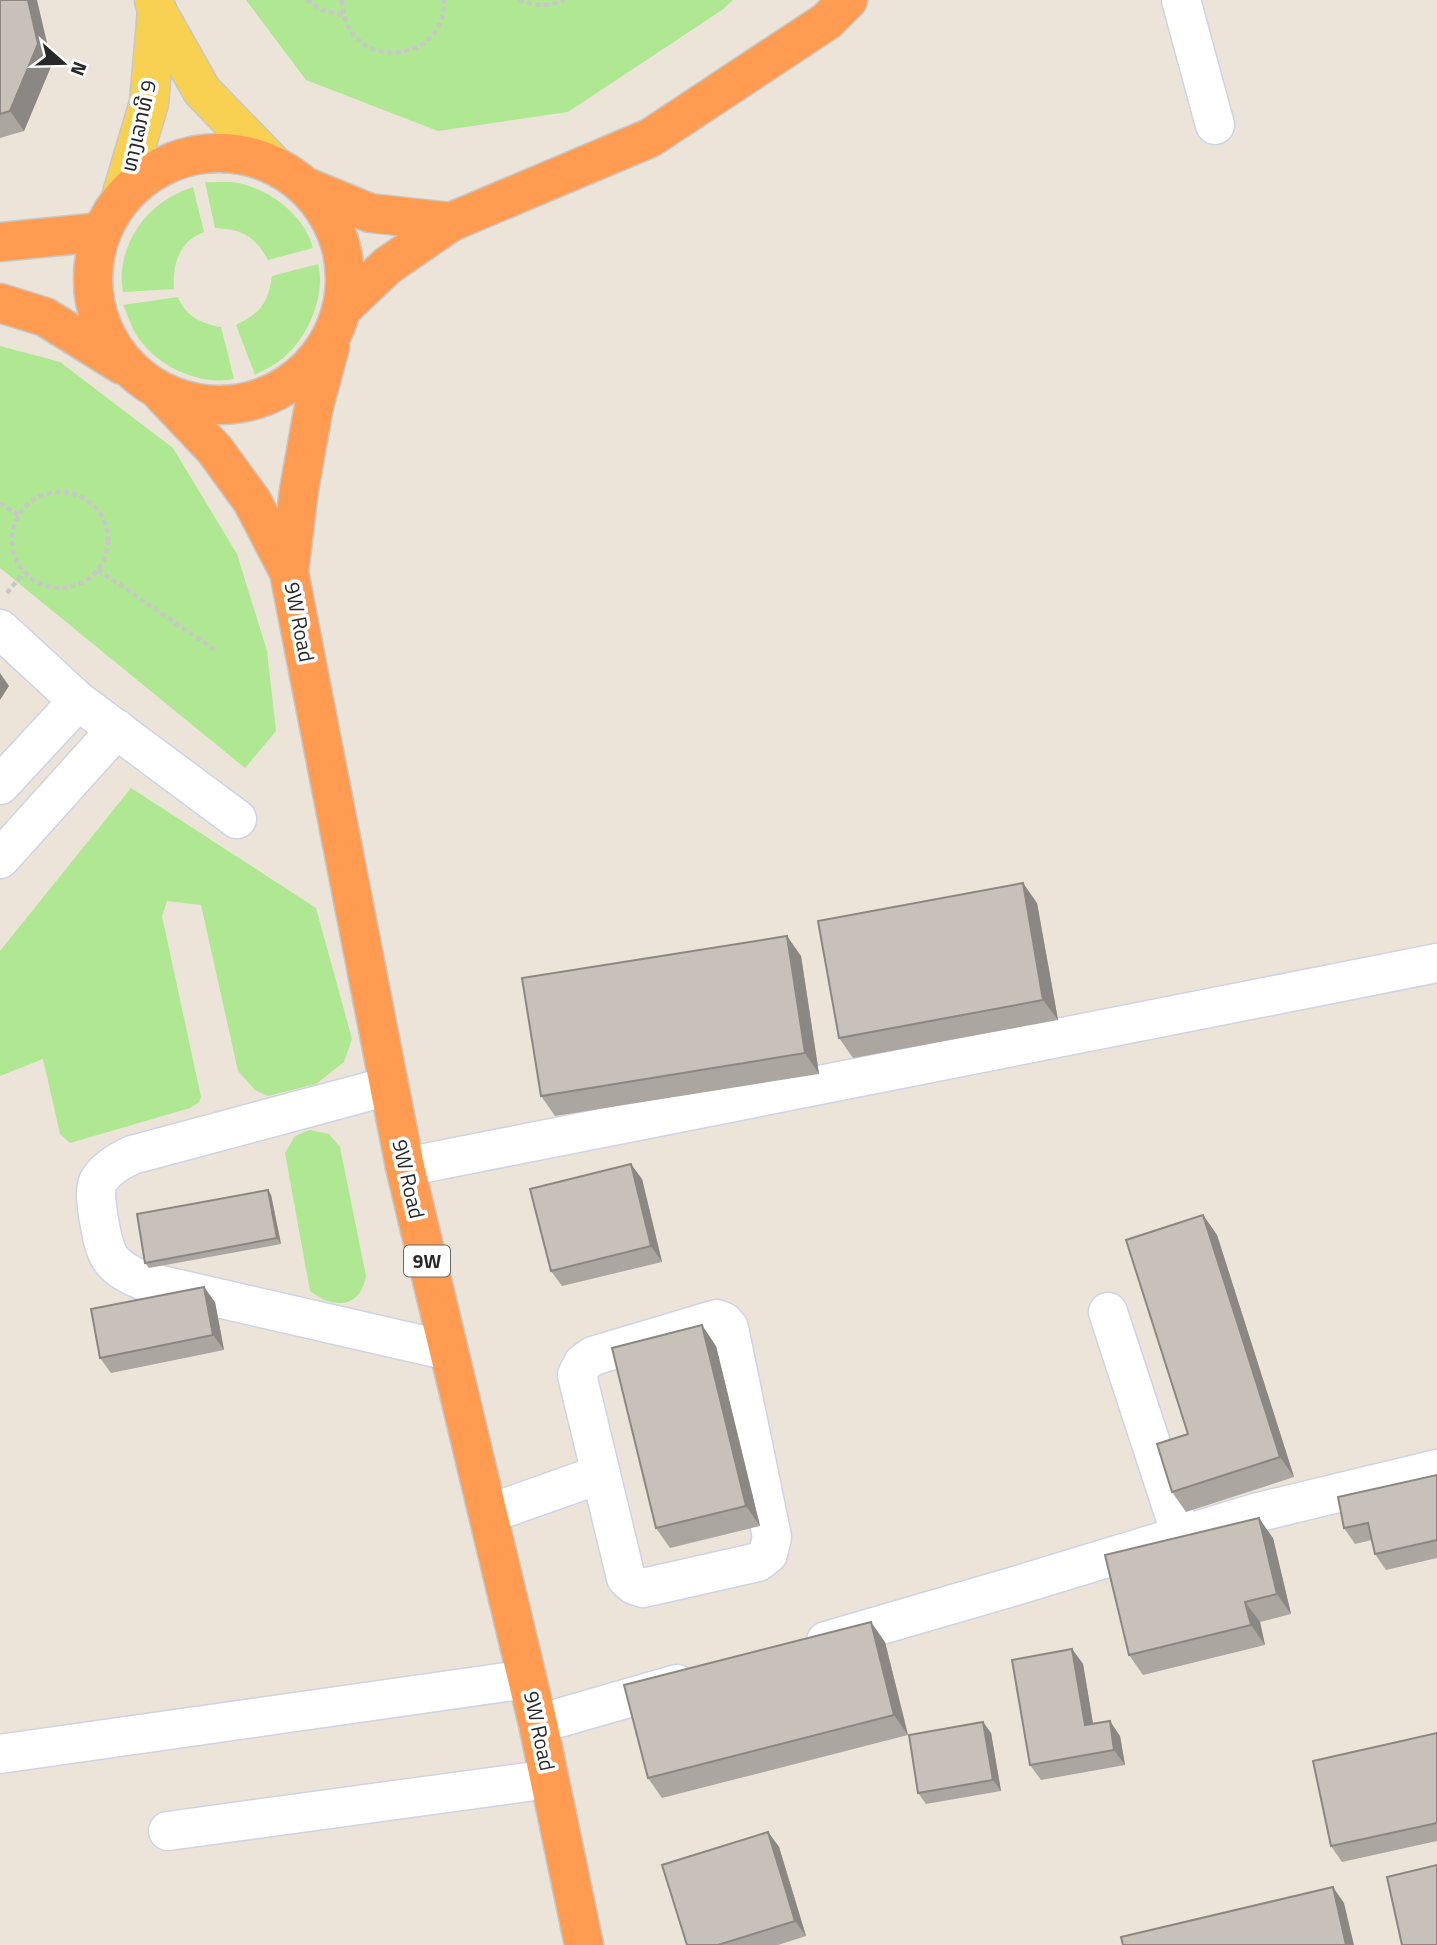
<svg xmlns="http://www.w3.org/2000/svg" width="1437" height="1945" font-family="'Titillium Web','Noto Sans Lao',sans-serif">
  <style>
    .green { fill: #afe792 }
    .lines { fill: none; stroke-linecap: round; stroke-linejoin: round }
    .minor-casing { stroke: #cfd3e3; stroke-width: 41 }
    .major-casing { stroke: #c7c7c7; stroke-width: 41 }
    .highway-casing { stroke: #c7c7c7; stroke-width: 41 }
    .path { stroke: #c7c7c7; stroke-width: 4.5; stroke-dasharray: 5 3.5; stroke-linecap: butt }
    .minor { stroke: #fff; stroke-width: 38 }
    .major { stroke: #f9d152; stroke-width: 38 }
    .highway { stroke: #ff9c52; stroke-width: 38 }
    .wall { fill: #aba69f }
    .shaded-wall { fill: #8b8782 }
    .building { fill: #c7c1b9; stroke: #8b8782; stroke-width: 2 }
    .labels { text-anchor: middle; stroke-width: 7; stroke-linejoin: round; paint-order: stroke }
    .shield { fill: #fff; stroke: #696969; stroke-width: 2 }
    .shield-label { font-size: 19px; font-weight: bold; fill: #292929 }
    .street-label { font-size: 21px; fill: #292929; stroke: #fff }
  </style>
  <rect width="100%" height="100%" fill="#ece4d9"/>
  <g class="green">
    <path d="M246 0H733L722 10 568 112 438 131 306 80Z"/>
    <path d="M205 182C215 183 228 181 238 183 271 190 304 215 313 248L268 260C255 236 242 229 215 228Z"/>
    <path d="M193 187 204 232C179 241 172 265 174 289L123 292C122 285 121 277 122 270 127 230 155 199 193 187Z"/>
    <path d="M318 264C326 295 308 338 283 358 275 365 264 370 255 375L236 325C261 313 268 303 272 276Z"/>
    <path d="M178 297C185 316 202 324 221 327L234 379C198 386 157 366 137 336 131 327 128 315 123 305Z"/>
    <path d="M0 346 60 362 173 448 237 554 267 651 276 731 245 768 0 568Z"/>
    <path d="M131 788 316 908 352 1039 344 1062 316 1084 268 1096 255 1090 238 1071 201 905 167 901 162 916 201 1097 199 1102 190 1108 70 1143 60 1134 43 1059 0 1076V951Z"/>
    <path d="M310 1130 329 1134 340 1147 366 1276C360 1309 333 1309 310 1291L285 1153 295 1136Z"/>
  </g>
  <g class="lines">
    <g class="minor-casing">
      <g id="minor">
        <path d="M1181 0 1215 125"/>
        <path d="M0 629 78 701 237 819"/>
        <path d="M0 785 78 701"/>
        <path d="M0 859 117 729"/>
        <path d="M389 1086 132 1155C119 1161 105 1169 98 1182 94 1193 97 1204 98 1215 105 1253 105 1265 144 1281L449 1351"/>
        <path d="M405 1167 1437 963"/>
        <path d="M1108 1312 1181 1535"/>
        <path d="M717 1319 724 1322 729 1328 772 1537 768 1554 758 1562 643 1588 634 1585 626 1578 577 1375 583 1363 593 1356Z"/>
        <path d="M488 1514 601 1474"/>
        <path d="M826 1641 1015 1586 1255 1513 1437 1469"/>
        <path d="M538 1724 677 1684"/>
        <path d="M0 1754 527 1679"/>
        <path d="M168 1831 549 1779"/>
      </g>
    </g>
    <g class="major-casing">
      <g id="major">
        <path d="M154 0 157 11 202 91 272 163"/>
        <path d="M121 197 149 103 157 11"/>
      </g>
    </g>
    <g class="highway-casing">
      <g id="highway">
        <circle cx="219" cy="279" r="126"/>
        <path d="M309 188 370 213 451 222"/>
        <path d="M0 242 101 232"/>
        <path d="M0 303 45 317 122 365"/>
        <path d="M343 308 387 266 451 222 650 138 827 21 848 0"/>
        <path d="M162 394 215 450 252 501 289 572 405 1167 538 1724 584 1945"/>
        <path d="M289 572 299 490 314 406 330 347"/>
      </g>
    </g>
    <g class="path">
      <path d="M307 0 322 10 342 15"/>
      <path d="M342 0C344 76 448 64 444 0"/>
      <path d="M519 0C535 6 548 7 564 0"/>
      <circle cx="60" cy="540" r="48"/>
      <path d="M0 503 18 515"/>
      <path d="M98 570 215 650"/>
      <path d="M7 593 24 572"/>
    </g>
    <use href="#minor" class="minor"/>
    <use href="#major" class="major"/>
    <use href="#highway" class="highway"/>
  </g>
  <g class="wall">
    <path d="M0 0 52 64 24 131 0 138Z"/>
    <path d="M1037 903 1058 1020 853 1058 839 1038Z"/>
    <path d="M801 956 819 1074 555 1116 541 1096Z"/>
    <path d="M642 1179 662 1262 562 1286 551 1271Z"/>
    <path d="M268 1190 271 1195 281 1244 149 1268 145 1263Z"/>
    <path d="M1203 1215 1217 1235 1294 1477 1186 1512 1172 1492 1188 1434Z"/>
    <path d="M215 1302 224 1350 111 1373 100 1358Z"/>
    <path d="M716 1346 760 1526 670 1548 656 1528Z"/>
    <path d="M1437 1475V1558L1386 1570 1375 1554 1372 1540 1355 1544 1344 1528Z"/>
    <path d="M1273 1538 1291 1614 1260 1622 1265 1645 1143 1675 1129 1655Z"/>
    <path d="M885 1642 908 1735 662 1798 648 1778Z"/>
    <path d="M1072 1649 1083 1664 1093 1724 1120 1736 1125 1765 1041 1780 1030 1765Z"/>
    <path d="M983 1722 991 1733 1001 1791 926 1804 918 1793Z"/>
    <path d="M1437 1733V1841L1342 1862 1331 1846Z"/>
    <path d="M768 1832 779 1847 806 1936 778 1945H687Z"/>
  </g>
  <g class="shaded-wall">
    <path d="M28 0H37L52 64 24 131 10 111Z"/>
    <path d="M0 673 9 686 0 700Z"/>
    <path d="M1023 883 1037 903 1058 1020 1043 1000Z"/>
    <path d="M787 936 801 956 819 1074 805 1053Z"/>
    <path d="M631 1164 642 1179 662 1262 651 1246Z"/>
    <path d="M268 1190 271 1195 281 1244 277 1238Z"/>
    <path d="M1203 1215 1217 1235 1294 1477 1280 1457Z"/>
    <path d="M204 1287 215 1302 224 1350 213 1335Z"/>
    <path d="M702 1325 716 1346 760 1526 746 1506Z"/>
    <path d="M1259 1518 1273 1538 1291 1614 1277 1594Z"/>
    <path d="M1245 1602 1260 1622 1265 1645 1251 1625Z"/>
    <path d="M871 1622 885 1642 908 1735 894 1715Z"/>
    <path d="M1072 1649 1083 1664 1096 1741 1085 1725Z"/>
    <path d="M1110 1721 1120 1736 1125 1765 1114 1750Z"/>
    <path d="M983 1722 991 1733 1001 1791 993 1780Z"/>
    <path d="M768 1832 779 1847 806 1936 795 1921Z"/>
    <path d="M1333 1887 1344 1903 1354 1945H1346Z"/>
  </g>
  <g class="building">
    <path d="M0 0H28L38 44 10 111 0 114Z"/>
    <path d="M1023 883 1043 1000 839 1038 818 921Z"/>
    <path d="M787 936 805 1053 541 1096 522 978Z"/>
    <path d="M631 1164 651 1246 551 1271 530 1189Z"/>
    <path d="M268 1190 277 1238 145 1263 137 1214Z"/>
    <path d="M1203 1215 1280 1457 1172 1492 1157 1444 1188 1434 1126 1240Z"/>
    <path d="M204 1287 213 1335 100 1358 91 1309Z"/>
    <path d="M702 1325 746 1506 656 1528 612 1348Z"/>
    <path d="M1437 1475V1540L1375 1554 1368 1523 1344 1528 1338 1497Z"/>
    <path d="M1259 1518 1277 1594 1245 1602 1251 1625 1129 1655 1105 1555Z"/>
    <path d="M871 1622 894 1715 648 1778 624 1685Z"/>
    <path d="M1072 1649 1085 1725 1110 1721 1114 1750 1030 1765 1012 1660Z"/>
    <path d="M983 1722 993 1780 918 1793 909 1735Z"/>
    <path d="M1437 1733V1823L1331 1846 1313 1761Z"/>
    <path d="M768 1832 795 1921 718 1945H687L662 1865Z"/>
    <path d="M1437 1865V1945H1402L1387 1877Z"/>
    <path d="M1333 1887 1346 1945H1123L1121 1937Z"/>
  </g>
  <g class="labels">
    <rect class="shield" x="404" y="1245.5" width="46" height="31" rx="5"/>
    <g class="shield-label">
      <text x="427" y="1268">9W</text>
    </g>
    <g class="street-label">
      <text transform="translate(139 126) rotate(-77)" y="7">ທາງເລກທີ 9</text>
      <text transform="translate(299 622) rotate(79)" y="7">9W Road</text>
      <text transform="translate(408 1179) rotate(77)" y="7">9W Road</text>
      <text transform="translate(539 1731) rotate(78)" y="7">9W Road</text>
    </g>
  </g>
  <g transform="translate(63 63) rotate(110)" stroke="#ffffff" stroke-width="5" paint-order="stroke">
  <path d="M0-5L12 26L0 18L-12 26Z" fill="#292929"/>
  <text y="-10" font-size="19" font-weight="bold" text-anchor="middle" fill="#292929">N</text>
  </g>
</svg>
